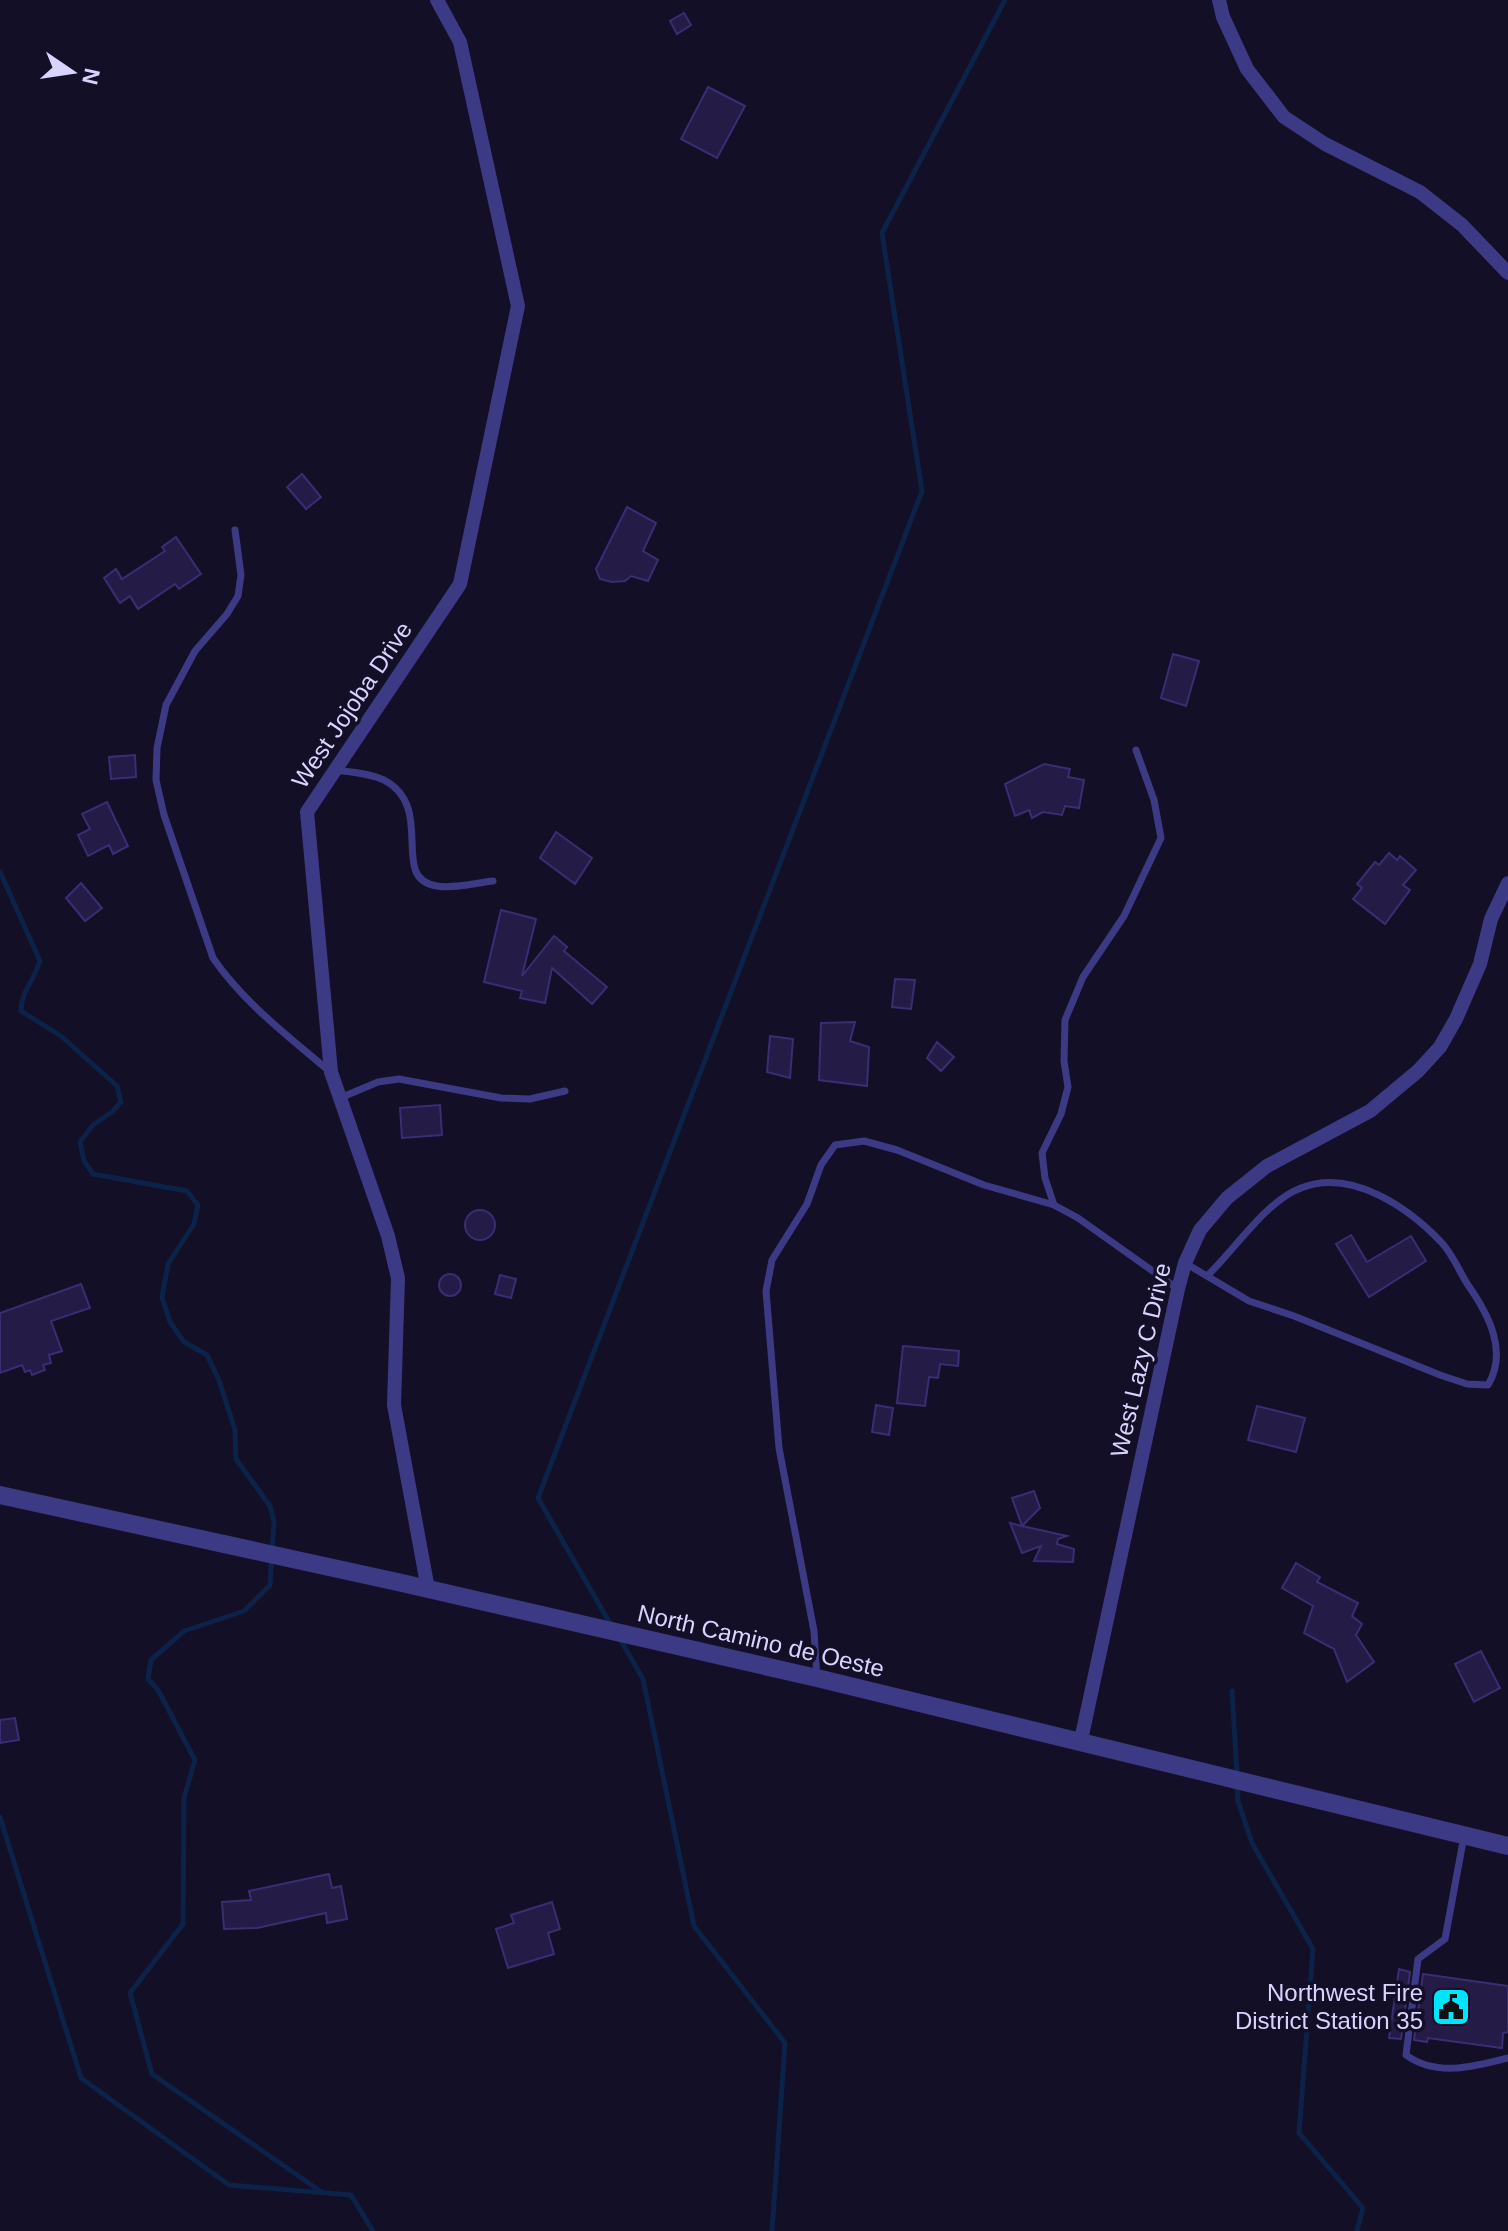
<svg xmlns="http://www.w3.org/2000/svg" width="1508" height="2231" font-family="Helvetica,sans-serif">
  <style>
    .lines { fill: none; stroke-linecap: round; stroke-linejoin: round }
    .stream { stroke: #0c2248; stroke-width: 5 }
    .building { fill: #241b47; stroke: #3b2d73; stroke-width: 2 }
    .service { stroke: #3d3a85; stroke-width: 7 }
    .minor { stroke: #3d3a85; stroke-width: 14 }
    .tertiary { stroke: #3d3a85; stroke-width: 18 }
    .labels { text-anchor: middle; stroke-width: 7; stroke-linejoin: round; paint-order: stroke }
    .street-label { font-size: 24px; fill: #d9d4ff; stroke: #130f26 }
    .poi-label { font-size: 24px; fill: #d9d4ff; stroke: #130f26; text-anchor: end }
  </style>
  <rect width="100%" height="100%" fill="#130f26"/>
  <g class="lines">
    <g class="stream">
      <path d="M0 872 40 961C34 981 21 991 21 1011L61 1036 117 1086 121 1102 112 1112 93 1125 80 1142 84 1161 93 1174 187 1191 198 1205 194 1224 168 1264 162 1297 170 1322 184 1342 207 1355 219 1380 235 1430 236 1459 270 1506 274 1521 270 1585 244 1611 184 1631 151 1660 148 1679 158 1690 195 1760 184 1798 183 1924 130 1993 152 2074 323 2193"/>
      <path d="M612 1627 538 1498 922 491 882 233 1005 0"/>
      <path d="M620 1639 643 1679 694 1926 785 2043 772 2231"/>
      <path d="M1232 1691 1237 1774"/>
      <path d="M1237 1784 1238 1801 1252 1843 1313 1949 1299 2133 1363 2208 1357 2231"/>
      <path d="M0 1817 81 2078 229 2185 351 2195 373 2231"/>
    </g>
  </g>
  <g class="building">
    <path d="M684 13 691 25 677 34 670 21Z"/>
    <path d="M708 87 745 106 717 158 681 139Z"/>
    <path d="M302 474 321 497 306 509 287 487Z"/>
    <path d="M627 507 656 523 643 551 658 560 648 581 631 576 625 581 612 582 600 579 596 569Z"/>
    <path d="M176 537 201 574 179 589 175 584 138 609 130 596 120 603 104 578 116 569 122 579 165 551 162 547Z"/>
    <path d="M1173 654 1199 661 1186 706 1161 698Z"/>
    <path d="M135 755 136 777 111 779 109 757Z"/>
    <path d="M1044 764 1070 769 1068 777 1084 780 1079 808 1065 806 1062 815 1043 812 1032 818 1029 810 1015 816 1005 784Z"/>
    <path d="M107 802 128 846 113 854 109 845 88 856 78 835 90 829 82 814Z"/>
    <path d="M556 832 592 858 575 884 540 858Z"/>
    <path d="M1389 853 1397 860 1400 856 1416 870 1403 885 1410 890 1385 924 1353 899 1362 888 1357 884 1375 862 1379 865Z"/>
    <path d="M81 883 102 908 85 921 66 898Z"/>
    <path d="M501 910 536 919 522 976 554 936 567 947 564 951 607 987 592 1004 552 968 545 1003 520 998 522 991 484 982Z"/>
    <path d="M895 979 915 980 911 1009 892 1007Z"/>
    <path d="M855 1022 850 1041 869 1047 867 1086 819 1080 821 1023Z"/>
    <path d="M770 1036 793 1039 790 1078 767 1072Z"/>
    <path d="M937 1042 954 1057 941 1071 927 1058Z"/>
    <path d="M440 1105 442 1135 402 1138 400 1108Z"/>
    <circle cx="480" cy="1225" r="15"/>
    <path d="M1351 1235 1367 1262 1411 1236 1426 1261 1369 1297 1336 1244Z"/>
    <circle cx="450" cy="1285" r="11"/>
    <path d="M500 1275 516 1279 511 1298 495 1294Z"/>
    <path d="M81 1284 90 1308 51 1321 62 1351 49 1355 51 1363 43 1365 45 1370 32 1375 30 1370 25 1372 22 1365 0 1373V1313Z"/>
    <path d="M903 1346 959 1351 958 1366 940 1364 938 1378 929 1377 925 1406 897 1403Z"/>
    <path d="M876 1405 893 1408 889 1435 872 1432Z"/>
    <path d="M1257 1406 1305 1418 1296 1452 1248 1440Z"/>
    <path d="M1034 1491 1040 1508 1022 1526 1067 1536 1058 1539 1057 1544 1074 1549 1073 1562 1034 1561 1041 1546 1022 1553 1010 1523 1022 1526 1012 1498Z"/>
    <path d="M1296 1563 1320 1577 1317 1582 1358 1603 1352 1616 1362 1624 1356 1635 1374 1662 1347 1682 1334 1649 1304 1633 1313 1606 1282 1588Z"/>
    <path d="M1481 1651 1500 1688 1474 1702 1455 1664Z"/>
    <path d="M15 1718 19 1740 0 1743V1720Z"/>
    <path d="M329 1874 332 1888 341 1886 347 1919 327 1923 326 1913 257 1928 224 1929 222 1902 251 1900 249 1891Z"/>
    <path d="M552 1902 560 1929 548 1933 554 1954 508 1968 496 1929 514 1923 511 1915Z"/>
    <path d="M1399 1969 1410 1972 1401 2039 1389 2038Z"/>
    <path d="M1423 1974 1508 1986V2032L1503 2033 1502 2048 1428 2038 1427 2042 1414 2040Z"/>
  </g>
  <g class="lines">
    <g class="service">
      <path d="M235 530 241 575 238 596 227 614 195 651 166 705 157 748 156 780 164 815 213 958C244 1003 288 1036 329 1071"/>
      <path d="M335 770C351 772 369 773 384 780 437 808 388 879 437 886 454 889 476 883 493 881"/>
      <path d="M340 1098 378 1082 399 1079 501 1098 530 1099 565 1091"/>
      <path d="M1054 1205 1045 1178 1042 1153 1061 1114 1068 1087 1064 1061 1065 1020 1083 977 1124 916 1161 838 1154 800 1136 750"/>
      <path d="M1185 1263 1249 1301 1294 1316 1440 1375 1467 1384 1488 1385C1508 1352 1489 1315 1468 1285 1459 1271 1453 1255 1442 1243 1409 1208 1352 1168 1301 1188 1266 1201 1236 1248 1208 1275"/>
      <path d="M817 1678 814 1631 779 1448 766 1291 772 1260 807 1204 821 1165 835 1145 864 1141 897 1150 984 1185 1054 1205 1078 1218 1178 1289"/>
      <path d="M1464 1836 1445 1939 1418 1959 1406 2055C1436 2077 1474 2067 1508 2058"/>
    </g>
    <g class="minor">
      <path d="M1219 0 1223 17 1247 69 1284 117 1325 144 1420 192 1462 225 1508 273"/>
      <path d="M428 1589 394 1405 398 1278 388 1236 331 1072 307 812 460 584 518 306 460 42 437 0"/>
      <path d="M1081 1740 1178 1289 1185 1263 1200 1230 1227 1198 1267 1166 1370 1111 1418 1071 1440 1047 1456 1019 1480 964 1491 919 1508 883"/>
    </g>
    <path class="tertiary" d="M0 1495 402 1583 817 1678 1508 1846"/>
  </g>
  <defs>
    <g id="civic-square" transform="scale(2)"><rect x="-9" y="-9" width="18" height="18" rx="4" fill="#00e5ff" stroke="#130f26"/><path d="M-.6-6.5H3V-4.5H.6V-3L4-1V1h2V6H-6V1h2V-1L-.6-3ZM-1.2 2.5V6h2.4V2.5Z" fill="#111"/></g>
  </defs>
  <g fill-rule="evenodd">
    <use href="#civic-square" x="1451" y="2007"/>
  </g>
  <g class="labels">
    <g class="street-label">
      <text transform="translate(352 705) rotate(-56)" y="8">West Jojoba Drive</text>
      <text transform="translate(1141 1360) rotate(-77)" y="8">West Lazy C Drive</text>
      <text transform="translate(761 1641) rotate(13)" y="8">North Camino de Oeste</text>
    </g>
    <g class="poi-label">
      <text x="1423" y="2001">Northwest Fire<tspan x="1423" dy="28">District Station 35</tspan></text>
    </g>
  </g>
  <g transform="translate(72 72) rotate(103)" stroke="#130f26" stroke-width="6" paint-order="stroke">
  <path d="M0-6L14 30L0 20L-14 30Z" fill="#d9d4ff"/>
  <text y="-12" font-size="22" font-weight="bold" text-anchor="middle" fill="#d9d4ff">N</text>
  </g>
</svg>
